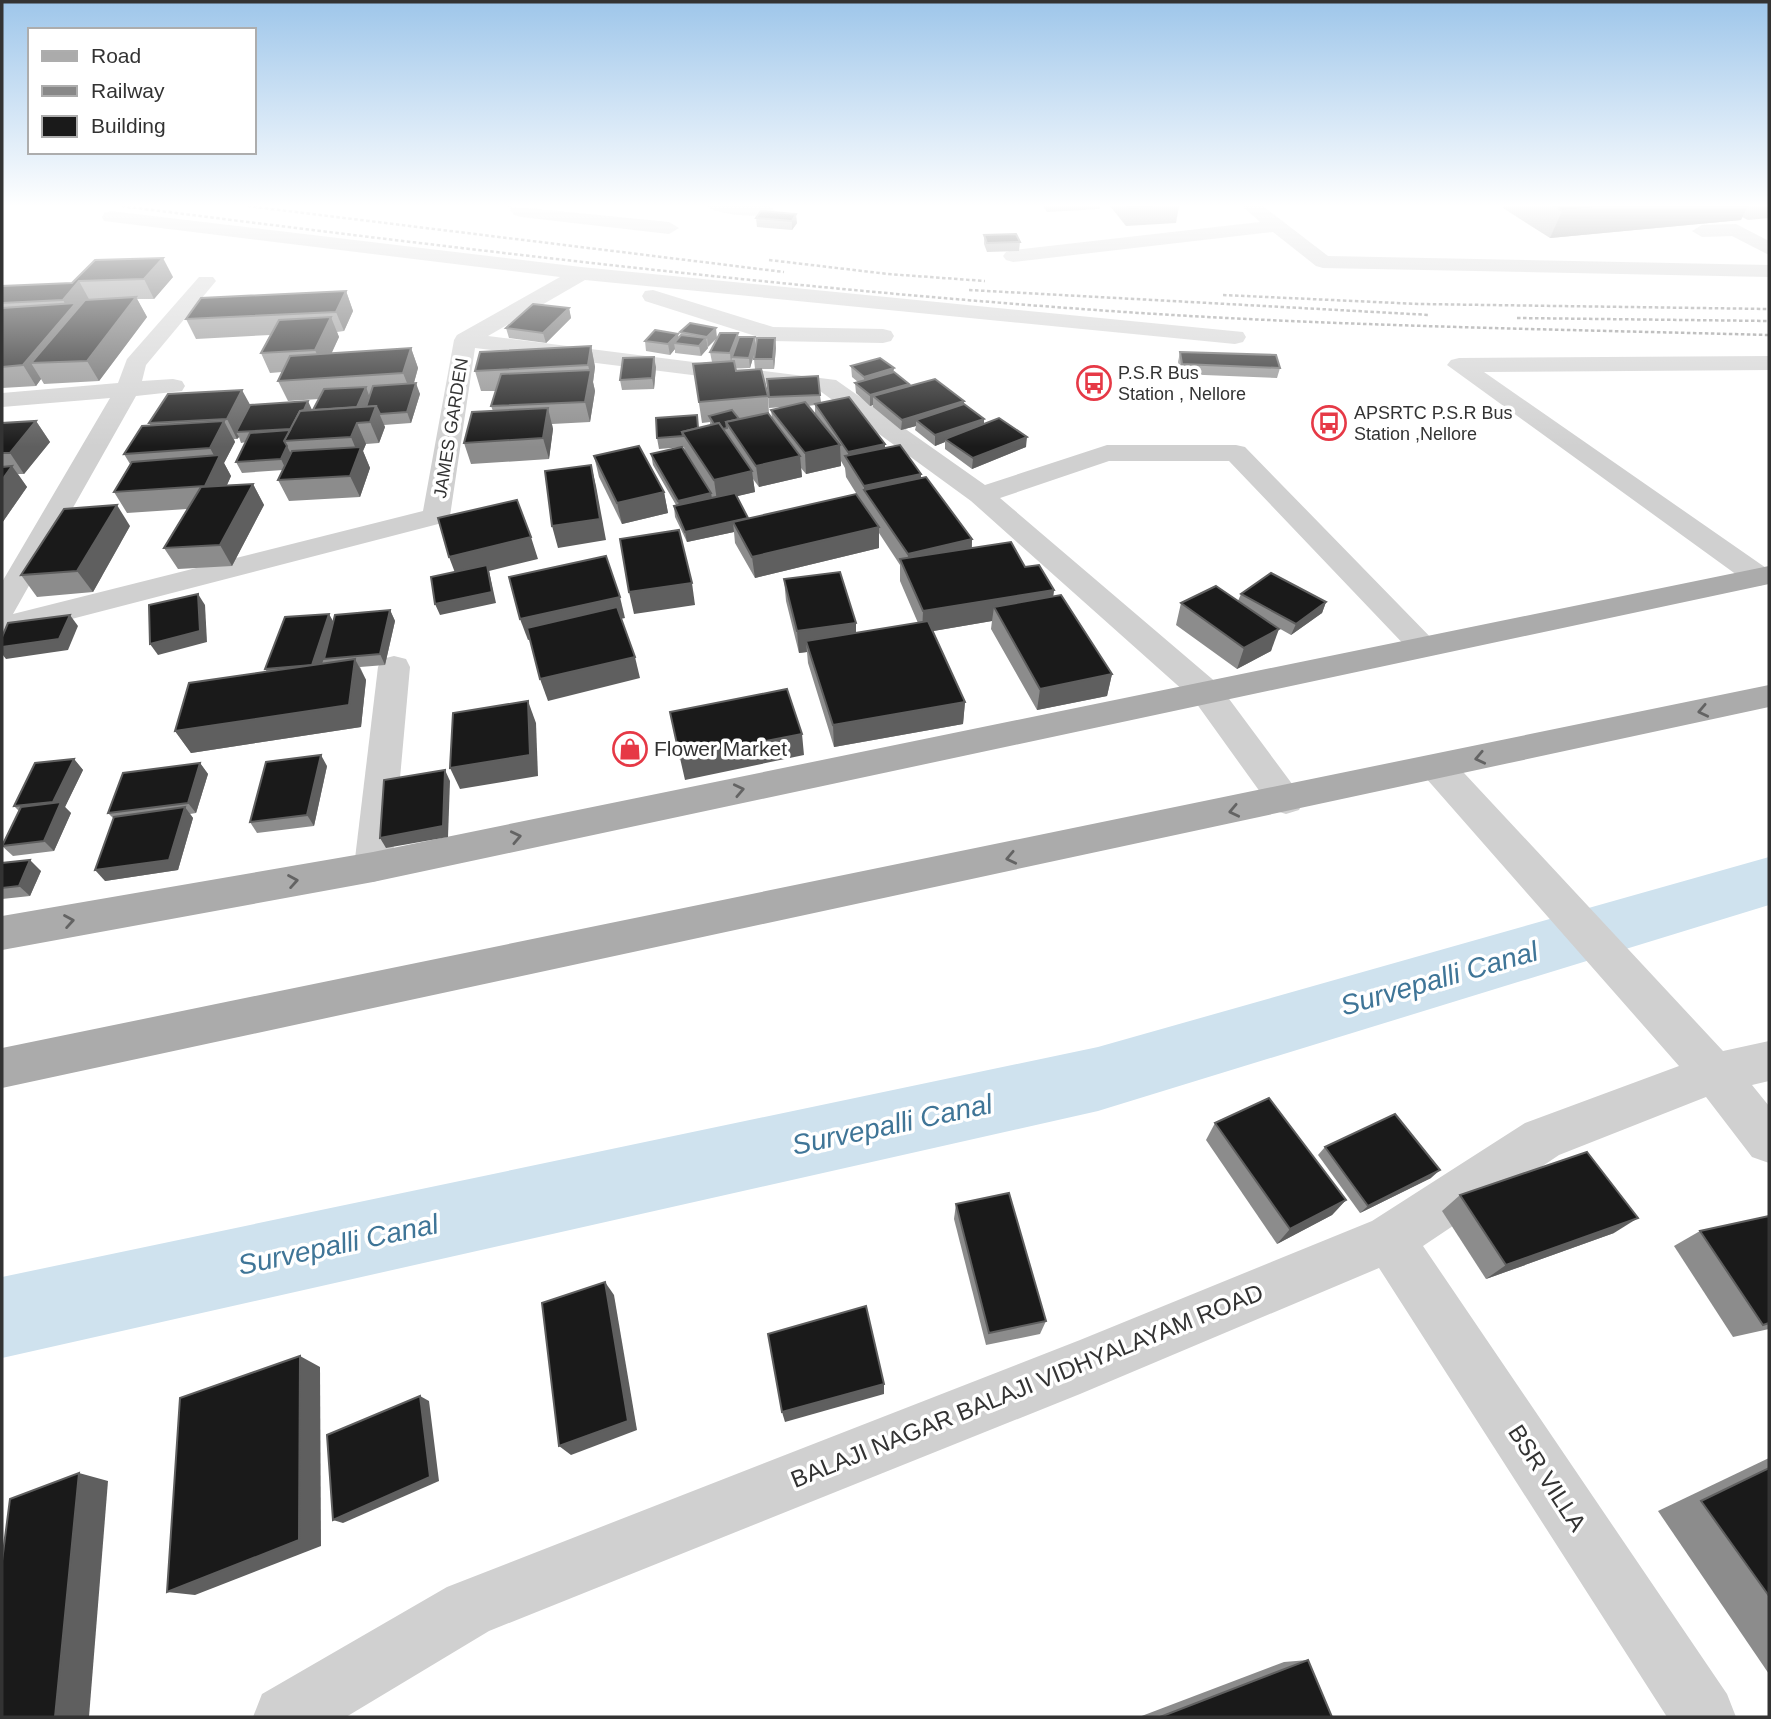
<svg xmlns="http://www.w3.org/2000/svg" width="1771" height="1719" font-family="Arial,sans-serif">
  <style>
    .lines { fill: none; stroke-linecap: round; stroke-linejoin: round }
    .canal { fill: #cfe2ee; fill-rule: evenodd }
    .minor { fill: #d0d0d0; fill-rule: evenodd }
    .major { fill: #ababab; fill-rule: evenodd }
    .rail { stroke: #888; stroke-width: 2.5; stroke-dasharray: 3.5 2.5; stroke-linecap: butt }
    .wall { fill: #8c8c8c; fill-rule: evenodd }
    .shaded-wall { fill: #5f5f5f }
    .building { fill: #1a1a1a; stroke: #5f5f5f; stroke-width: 2 }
    .oneway { stroke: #636363 }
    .labels { text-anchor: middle; stroke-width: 7; stroke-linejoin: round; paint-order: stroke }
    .far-poi-label { font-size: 18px; fill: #333; stroke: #fff; text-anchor: start }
    .far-street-label { font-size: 18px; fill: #333; stroke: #fff }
    .poi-label { font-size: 21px; fill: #333; stroke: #fff; text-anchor: start }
    .near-street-label { font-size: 24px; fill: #333; stroke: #fff }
    .near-water-label { font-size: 28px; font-style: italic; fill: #3f7597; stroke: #fff }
  </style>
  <rect width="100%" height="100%" fill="#fff"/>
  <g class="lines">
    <path class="canal" d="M1769 857V905L1098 1111 2 1358V1277L1098 1047Z"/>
    <g class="minor">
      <path d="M508 206 669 222 679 228 669 234 521 217 514 215Z"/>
      <path d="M707 206H770L775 211C767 220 715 215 707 206Z"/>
      <path d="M1242 206H1263L1328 256 1769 265V277L1323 268 1316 266 1273 232 1013 262 1006 260 1003 256 1006 252 1013 250 1260 222Z"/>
      <path d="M111 211 581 267 1243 332 1246 337 1243 342 1235 344 585 280 488 336 836 380 985 485 1107 445H1236L1245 447 1439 646 1434 653 1423 656 1412 653 1229 461H1109L1000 498 1218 684 1304 800 1299 810 1286 814 1273 810 1194 700 971 501 820 391 475 348 450 516 446 522 2 637V582L110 398 2 407V393L118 383 127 359 199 277H213L216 281 146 365 142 381 173 379 182 381 185 386 182 391 136 396 13 614 423 511 454 340 457 335 560 277 104 221 102 217 104 213Z"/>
      <path d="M1736 224 1769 241V255L1732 236 1702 237 1692 231 1702 225Z"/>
      <path d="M653 290 773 327 883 329 891 331 894 336 891 341 883 343 771 341 645 301 642 296 645 291Z"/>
      <path d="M1769 356V370L1484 372 1769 570V583L1759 586 1748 583 1447 365 1451 360 1459 358Z"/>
      <path d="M394 656 406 659 410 667 392 867 387 878 373 882 359 878 354 867 378 667 382 659Z"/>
      <path d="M1438 755 1451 759 1723 1051 1769 1041V1081L1752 1085 1769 1106V1163L1752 1157 1706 1097 1559 1155 1423 1246 1727 1694 1736 1717H1667L1379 1268 1080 1394 489 1631 346 1717H253L262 1694 447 1587 1080 1340 1372 1221 1525 1123 1679 1066 1425 777 1420 768 1425 759Z"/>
    </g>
    <g class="major">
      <path d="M1769 566V584L373 882 2 950V916L373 852Z"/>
      <path d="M1769 685V707L2 1088V1048Z"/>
    </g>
    <g class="rail">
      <path d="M121 206C445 247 770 287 1096 310 1320 326 1545 329 1769 335"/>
      <path d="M247 206 784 272"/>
      <path d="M769 260 888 274 985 281"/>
      <path d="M969 290 1430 315"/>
      <path d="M1223 295 1419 304 1769 309"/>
      <path d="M1517 318 1769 321"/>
    </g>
  </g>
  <g class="wall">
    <path d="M1043 206H1100V209L1047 212Z"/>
    <path d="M1110 206H1179L1176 223 1126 226Z"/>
    <path d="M1503 206H1769V218L1748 220 1742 217 1741 220 1550 238 1503 208Z"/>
    <path d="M761 211 797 223 792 230 757 227 756 218Z"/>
    <path d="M984 235 1020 242 1019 251 987 252 984 244Z"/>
    <path d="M95 260 173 277 154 299H137L147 317 99 381 44 384 41 379 36 386 2 388V286L72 283Z"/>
    <path d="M346 291 353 311 344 331 337 332 339 337 331 353 411 348 418 368 414 383 420 394 411 423 384 425 385 427 379 443 366 444 363 451 370 468 360 497 289 501 278 480 283 470 242 473 236 462 246 442 241 443 239 437 237 439H234L235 442 224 463 231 476 227 485 253 484 264 505 232 566 178 569 164 548 187 509 127 513 114 492 130 464 124 454 151 426 149 423 250 405 313 410 319 399 288 401 278 381 282 372 270 373 261 353 270 335 196 339 186 319Z"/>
    <path d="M569 308 571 318 546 343 509 338 506 328Z"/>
    <path d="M680 332 717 337 738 333V338L756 348 775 338 776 348 774 369H762L768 396 769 414 772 418 771 410 782 407 769 408 767 379 820 395 821 402 885 448 921 478 972 539V548L1025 567 1054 590 1053 597 1112 674 1107 696 1037 710 991 629 992 621 933 631 965 702 963 724 834 747 808 663 807 652 799 653 786 601 784 579 856 633 918 623 900 581V565L879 533V548L755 578 735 543 734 532 687 542 675 517 674 506 676 505 653 465 651 454 685 452 684 447 659 449 657 438 710 425V422L702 423 693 364 712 362 710 352 717 338 707 347 708 348 701 356 675 353V349L670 355 646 351 645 341 679 337 681 335ZM756 348 754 359 755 369 736 371 735 368H750ZM815 405V415L808 406ZM841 461 845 468 846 477 861 501 748 518 737 496 755 492 753 479 759 487 802 477 801 468 806 474 841 466Z"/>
    <path d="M591 346 595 367 593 382 595 391 590 422 552 424 553 429 549 459 471 464 464 443 493 411 491 406 496 391H481L475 371Z"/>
    <path d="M1180 352 1280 368 1277 378 1180 374 1178 362Z"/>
    <path d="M851 366 894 372 909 386 964 401V404L984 419V424L1026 447 972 469 945 449V442L935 446 915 430 916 426 901 430 873 407V405L870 406 856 393 855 383 858 382 852 377Z"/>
    <path d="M656 367 654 389 622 390 620 380Z"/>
    <path d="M36 421 50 442 24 474H18L27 487 2 523V423Z"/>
    <path d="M594 456 664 492 668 513 622 524 599 477Z"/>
    <path d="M130 526 93 592 37 597 21 575Z"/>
    <path d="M1241 594 1326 602 1322 613 1291 635 1275 626 1271 651 1237 669 1176 625 1181 603 1238 601Z"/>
    <path d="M390 610 395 621 385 665 360 667 366 680 361 727 191 753 175 731 267 672 265 669 329 614 333 622Z"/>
    <path d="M74 759 83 770 65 807 71 813 54 851 13 856 2 846 19 811 14 806Z"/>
    <path d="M200 763 208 774 196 813 190 814 193 818 178 870 105 881 114 819 108 813Z"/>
    <path d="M327 766 314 826 257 833 250 822Z"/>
    <path d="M2 863 41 871 30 896 2 899Z"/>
    <path d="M1215 1123 1346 1200 1332 1215 1277 1244 1206 1140Z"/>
    <path d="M1325 1147 1431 1178 1360 1213 1318 1155Z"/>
    <path d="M1460 1195 1614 1233 1486 1279 1442 1211Z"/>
    <path d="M956 1204 1046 1321 1040 1334 986 1345 954 1219Z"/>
    <path d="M1769 1216V1329L1733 1337 1674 1246 1700 1231Z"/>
    <path d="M1769 1458V1674L1658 1511Z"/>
    <path d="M1308 1660 1332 1717H1139L1284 1662Z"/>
  </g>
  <g class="shaded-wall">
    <path d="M1615 206H1748L1741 220 1550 238 1562 211Z"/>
    <path d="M796 214 797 223 792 230V221Z"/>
    <path d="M163 258 173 277 154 299 144 279Z"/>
    <path d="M79 281 90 301 31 363 41 379 36 386 23 365 69 311 63 300Z"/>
    <path d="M346 291 353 311 344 331 336 312Z"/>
    <path d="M136 297 147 317 99 381 87 361Z"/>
    <path d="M569 308 571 318 546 343 543 333Z"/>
    <path d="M331 317 339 337 324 370 315 350Z"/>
    <path d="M716 328 717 338 708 347 707 337Z"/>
    <path d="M738 333 739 344 732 357 731 363 730 353Z"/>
    <path d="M678 334 680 343H674L675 349 670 355 668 344Z"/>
    <path d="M755 337 756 348 750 368 749 358Z"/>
    <path d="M706 338 708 348 701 356 699 346Z"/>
    <path d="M775 338 776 348 774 369 773 359Z"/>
    <path d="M591 346 595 367 593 382 595 391 590 422 585 402 590 373 588 365Z"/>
    <path d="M411 348 418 368 411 393 403 373Z"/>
    <path d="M654 357 656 367 654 389 652 378Z"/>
    <path d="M894 368 893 378 864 387V377Z"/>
    <path d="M416 383 420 394 411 423 407 412Z"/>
    <path d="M909 384V394L873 396V405L870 406V395Z"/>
    <path d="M366 387 370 398 357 423 366 444 363 451 370 468 360 497 350 476 358 454 351 437 352 417Z"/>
    <path d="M242 390 253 410 236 432 239 437 237 439 227 419Z"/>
    <path d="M308 401 313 412 296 428Z"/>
    <path d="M964 401V411L916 420V426L901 430 902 420Z"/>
    <path d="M376 406 385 427 379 443 370 422Z"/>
    <path d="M548 408 553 429 549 459 543 438Z"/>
    <path d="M984 419V429L945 439V442L935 446V435Z"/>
    <path d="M36 421 50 442 24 474 10 453Z"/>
    <path d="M224 421 235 442 224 463 231 476 217 507 205 486 217 461 210 448Z"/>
    <path d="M1027 437 1026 447 972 469 973 458Z"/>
    <path d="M885 444V465L848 460V452Z"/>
    <path d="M840 445 841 466 806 474 805 453Z"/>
    <path d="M287 446 292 456 286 470 281 459Z"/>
    <path d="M800 456 802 477 759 487 756 466Z"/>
    <path d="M591 465 596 486 606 540 558 548 552 526Z"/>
    <path d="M12 466 27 487 2 523V480Z"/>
    <path d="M752 471 755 492 717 501 714 480Z"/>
    <path d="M921 474V495L864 490V486Z"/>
    <path d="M253 484 264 505 232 566 220 545Z"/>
    <path d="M664 492 668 513 622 524 617 503Z"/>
    <path d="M711 493 713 504 680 512 678 501Z"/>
    <path d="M117 505 130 526 93 592 77 571Z"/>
    <path d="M748 518 733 522 734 532 687 542 685 532Z"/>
    <path d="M879 527V548L755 578 752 557Z"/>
    <path d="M531 537 538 559 489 571 496 603 440 615 435 604 457 578 449 557Z"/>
    <path d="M972 539 971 560 907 575 908 554Z"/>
    <path d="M692 583 695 605 634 614 629 592Z"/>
    <path d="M1054 590 1051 612 994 607 992 621 922 633 923 611Z"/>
    <path d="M198 594 205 605 207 642 158 655 150 644Z"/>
    <path d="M620 597 625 618 528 640 520 619Z"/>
    <path d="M1326 602 1322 613 1291 635 1296 624Z"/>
    <path d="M390 610 395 621 385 665 380 654Z"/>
    <path d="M329 614 335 625 318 676 312 665Z"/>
    <path d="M70 615 78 626 68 650 6 659 2 654V647Z"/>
    <path d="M856 623V645L806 641 807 652 799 653 797 631Z"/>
    <path d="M1279 629 1271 651 1237 669 1244 648Z"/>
    <path d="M635 657 640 678 548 701 540 679Z"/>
    <path d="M355 659 366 680 361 727 191 753 175 731Z"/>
    <path d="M1112 674 1107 696 1037 710 1040 689Z"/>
    <path d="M528 701 536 723 538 776 460 789 450 768Z"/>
    <path d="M965 702 963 724 834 747 833 725Z"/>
    <path d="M802 734 804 755 685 780 680 758Z"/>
    <path d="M321 755 327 766 314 826 307 815Z"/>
    <path d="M74 759 83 770 65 807 71 813 54 851 44 841 58 808 53 802Z"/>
    <path d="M200 763 208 774 196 813 188 803Z"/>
    <path d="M445 770 450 781 448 837 386 848 380 838Z"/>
    <path d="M185 807 193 818 178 870 105 881 95 870Z"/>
    <path d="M30 860 41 871 30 896 19 886Z"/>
    <path d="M1440 1170 1431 1178 1360 1213 1368 1206Z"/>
    <path d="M1346 1200 1332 1215 1277 1244 1290 1229Z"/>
    <path d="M1638 1218 1614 1233 1486 1279 1506 1265Z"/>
    <path d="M605 1282 614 1295 637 1430 571 1455 559 1446Z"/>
    <path d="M300 1356 320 1367 321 1546 195 1595 167 1592Z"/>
    <path d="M884 1384V1394L785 1422 782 1412Z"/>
    <path d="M420 1396 429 1401 439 1481 343 1523 333 1520Z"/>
    <path d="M79 1473 108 1481 89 1717H55Z"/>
  </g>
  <g class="building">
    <path d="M1127 206H1152L1129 208Z"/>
    <path d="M1554 206H1615L1562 211Z"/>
    <path d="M761 211 796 214 792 221 756 218Z"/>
    <path d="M1016 234 1020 242 987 243 984 235Z"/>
    <path d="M163 258 144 279 79 281 63 300 2 303V286L72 283 95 260Z"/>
    <path d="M346 291 336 312 186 319 201 298Z"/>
    <path d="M136 297 87 361 31 363 85 300Z"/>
    <path d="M76 303 23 365 2 367V308Z"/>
    <path d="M533 304 569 308 543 333 506 328Z"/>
    <path d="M331 317 315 350 261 353 279 320Z"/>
    <path d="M690 323 716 328 707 337 680 332Z"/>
    <path d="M655 330 678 334 668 344 645 341Z"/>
    <path d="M720 333H738L730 353 710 352Z"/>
    <path d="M681 335 706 338 699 346 674 343Z"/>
    <path d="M739 337H755L749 358 732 357Z"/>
    <path d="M757 338H775L773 359H754Z"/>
    <path d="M591 346 588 365 475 371 480 352Z"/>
    <path d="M411 348 403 373 278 381 290 356Z"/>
    <path d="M1180 352 1276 355 1280 368 1182 364Z"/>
    <path d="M654 357 652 378 620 380 623 358Z"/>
    <path d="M880 358 894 368 864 377 851 366Z"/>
    <path d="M734 361 736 371 761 369 768 396 699 402 693 364Z"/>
    <path d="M591 370 585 402 491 406 501 374Z"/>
    <path d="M894 372 909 384 870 395 855 383Z"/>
    <path d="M818 376 820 395 769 397 767 379Z"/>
    <path d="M935 379 964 401 902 420 873 396Z"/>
    <path d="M416 383 407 412 380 414 376 406 366 407 373 386Z"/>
    <path d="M366 387 357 407 313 410 324 389Z"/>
    <path d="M242 390 227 419 149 423 168 394Z"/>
    <path d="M849 397 885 444 848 452 815 404Z"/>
    <path d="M308 401 304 410 300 411 291 429 236 432 250 405Z"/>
    <path d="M805 402 840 445 805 453 771 410Z"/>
    <path d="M964 404 984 419 935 435 916 420Z"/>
    <path d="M376 406 370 422 357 423 351 437 284 441 300 411Z"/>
    <path d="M548 408 543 438 464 443 472 412Z"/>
    <path d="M732 410 739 419 726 422 727 428 723 429 719 423 714 424 709 416Z"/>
    <path d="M768 413 800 456 756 466 726 422Z"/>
    <path d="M697 415 698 428 682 432 683 436 657 438 656 418Z"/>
    <path d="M999 418 1027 437 973 458 945 439Z"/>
    <path d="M36 421 10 453H2V423Z"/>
    <path d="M224 421 210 448 124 454 142 426Z"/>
    <path d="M719 423 752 471 714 480 682 432Z"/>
    <path d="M290 430 284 441 287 446 281 459 236 462 250 433Z"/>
    <path d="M900 445 921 474 864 486 845 456Z"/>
    <path d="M639 446 664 492 617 503 594 456Z"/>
    <path d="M361 447 350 476 278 480 292 451Z"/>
    <path d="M682 447 711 493 678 501 651 454Z"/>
    <path d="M220 455 205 486 114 492 132 462Z"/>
    <path d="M591 465 600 519 552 526 545 471Z"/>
    <path d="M12 466 2 480V467Z"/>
    <path d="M926 477 972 539 908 554 864 490Z"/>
    <path d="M253 484 220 545 164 548 201 487Z"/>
    <path d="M735 493 748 518 685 532 674 506Z"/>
    <path d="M856 494 879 527 752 557 733 522Z"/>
    <path d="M517 500 531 537 449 557 438 518Z"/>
    <path d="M117 505 77 571 21 575 64 509Z"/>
    <path d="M679 530 692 583 629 592 620 539Z"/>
    <path d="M1011 542 1025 567 1039 565 1054 590 923 611 900 559Z"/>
    <path d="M606 556 620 597 520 619 509 577Z"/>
    <path d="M487 565 492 592 435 604 431 577Z"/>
    <path d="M840 572 856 623 797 631 784 579Z"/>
    <path d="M1271 573 1326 602 1296 624 1241 594Z"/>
    <path d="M1216 586 1279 629 1244 648 1181 603Z"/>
    <path d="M198 594 200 631 150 644 149 605Z"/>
    <path d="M1061 595 1112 674 1040 689 994 607Z"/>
    <path d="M617 607 635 657 540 679 527 628Z"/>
    <path d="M390 610 380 654 324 659 335 615Z"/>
    <path d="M329 614 312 665 265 669 285 617Z"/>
    <path d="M70 615 59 639 2 647V637L8 623Z"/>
    <path d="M928 621 965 702 833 725 806 641Z"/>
    <path d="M355 659 349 705 175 731 189 683Z"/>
    <path d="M787 689 802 734 680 758 670 712Z"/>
    <path d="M528 701 530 755 450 768 453 713Z"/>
    <path d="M321 755 307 815 250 822 266 762Z"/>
    <path d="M74 759 53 802 14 806 35 763Z"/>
    <path d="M200 763 188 803 108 813 123 773Z"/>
    <path d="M445 770 443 826 380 838 384 780Z"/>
    <path d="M61 802 44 841 2 846 21 807Z"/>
    <path d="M185 807 169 860 95 870 114 817Z"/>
    <path d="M30 860 19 886 2 888V863Z"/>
    <path d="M1269 1098 1346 1200 1290 1229 1215 1123Z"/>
    <path d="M1395 1114 1440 1170 1368 1206 1325 1147Z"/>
    <path d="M1587 1152 1638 1218 1506 1265 1460 1195Z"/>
    <path d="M1009 1193 1046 1321 989 1333 956 1204Z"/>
    <path d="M1769 1216V1323L1763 1325 1700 1231Z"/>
    <path d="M605 1282 628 1421 559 1446 542 1303Z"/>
    <path d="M866 1306 884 1384 782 1412 768 1334Z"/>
    <path d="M300 1356 299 1540 167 1592 180 1398Z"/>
    <path d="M420 1396 430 1477 333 1520 327 1435Z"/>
    <path d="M1769 1468V1596L1701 1501Z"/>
    <path d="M79 1473 55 1717H2V1561L10 1499Z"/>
    <path d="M1308 1660 1332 1717H1160Z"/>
  </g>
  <defs><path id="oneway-chevron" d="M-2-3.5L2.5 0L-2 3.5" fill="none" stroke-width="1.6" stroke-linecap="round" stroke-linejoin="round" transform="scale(1.75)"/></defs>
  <g class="oneway">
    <use href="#oneway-chevron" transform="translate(1703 711) rotate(168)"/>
    <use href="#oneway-chevron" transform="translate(1480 758) rotate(168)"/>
    <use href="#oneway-chevron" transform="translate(739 790) rotate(-12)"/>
    <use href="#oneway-chevron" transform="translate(1234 811) rotate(168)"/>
    <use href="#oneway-chevron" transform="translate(516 837) rotate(-12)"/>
    <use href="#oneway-chevron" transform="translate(1011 858) rotate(168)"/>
    <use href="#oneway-chevron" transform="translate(293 881) rotate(-10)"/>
    <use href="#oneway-chevron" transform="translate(69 921) rotate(-10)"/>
  </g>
  <linearGradient id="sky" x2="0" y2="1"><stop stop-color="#9ec6ea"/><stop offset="0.46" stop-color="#fff"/><stop offset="1" stop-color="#fff" stop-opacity="0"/></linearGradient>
  <rect width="1771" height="447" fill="url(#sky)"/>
  <defs>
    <g id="bus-ring" transform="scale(1.75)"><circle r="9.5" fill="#fff" stroke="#e63946" stroke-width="1.5"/><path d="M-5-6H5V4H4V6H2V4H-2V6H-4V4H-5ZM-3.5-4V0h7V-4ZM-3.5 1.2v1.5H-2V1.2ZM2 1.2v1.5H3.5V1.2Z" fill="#e63946"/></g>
    <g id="shop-ring" transform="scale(1.75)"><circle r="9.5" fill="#fff" stroke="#e63946" stroke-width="1.5"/><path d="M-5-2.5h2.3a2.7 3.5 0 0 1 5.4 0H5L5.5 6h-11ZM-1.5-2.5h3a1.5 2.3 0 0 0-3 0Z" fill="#e63946"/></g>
  </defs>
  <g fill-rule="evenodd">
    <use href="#bus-ring" x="1094" y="383"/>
    <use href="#bus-ring" x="1329" y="423"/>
    <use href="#shop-ring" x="630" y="749"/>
  </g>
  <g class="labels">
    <g class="far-poi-label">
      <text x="1118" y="379">P.S.R Bus<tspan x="1118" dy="21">Station , Nellore</tspan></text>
      <text x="1354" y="419">APSRTC P.S.R Bus<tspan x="1354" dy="21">Station ,Nellore</tspan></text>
    </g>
    <g class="far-street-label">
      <text transform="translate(451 428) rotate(-81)" y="6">JAMES GARDEN</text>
    </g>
    <g class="poi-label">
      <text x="654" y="756">Flower Market</text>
    </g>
    <g class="near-street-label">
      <text transform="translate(1027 1386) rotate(-22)" y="8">BALAJI NAGAR BALAJI VIDHYALAYAM ROAD</text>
      <text transform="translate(1547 1478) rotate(57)" y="8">BSR VILLA</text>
    </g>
    <g class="near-water-label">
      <text transform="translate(1439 978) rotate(-16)" y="10">Survepalli Canal</text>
      <text transform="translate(892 1124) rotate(-12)" y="10">Survepalli Canal</text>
      <text transform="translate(338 1244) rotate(-12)" y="10">Survepalli Canal</text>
    </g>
  </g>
  <rect width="1771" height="1719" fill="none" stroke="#333333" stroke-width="7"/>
  <rect x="28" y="28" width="228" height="126" fill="#ffffff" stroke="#adadad" stroke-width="2"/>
  <rect x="42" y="51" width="35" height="10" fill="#ababab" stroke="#adadad" stroke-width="2"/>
  <text x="91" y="63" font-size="21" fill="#333333">Road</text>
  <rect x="42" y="86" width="35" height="10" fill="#888888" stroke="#adadad" stroke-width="2"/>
  <text x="91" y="98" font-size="21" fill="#333333">Railway</text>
  <rect x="42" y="116" width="35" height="21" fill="#1a1a1a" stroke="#adadad" stroke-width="2"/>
  <text x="91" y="133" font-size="21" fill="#333333">Building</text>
</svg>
